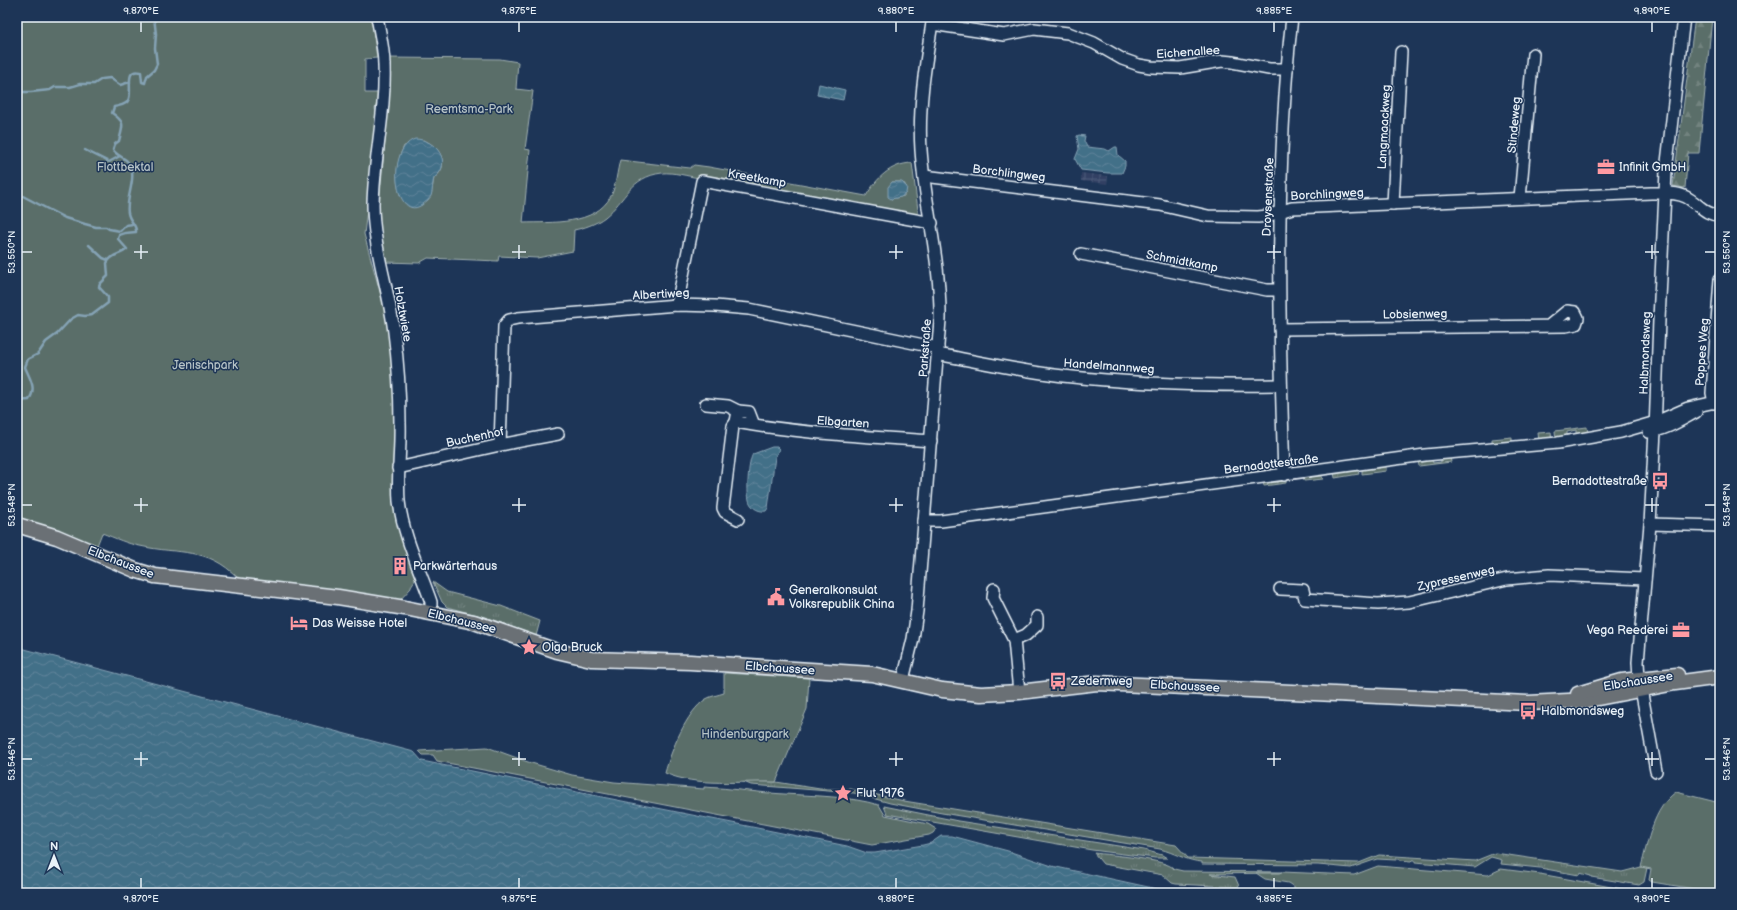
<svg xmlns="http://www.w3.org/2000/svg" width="1737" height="910" font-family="'Balsamiq Sans',sans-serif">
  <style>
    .industrial { fill: url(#industrial-grid) }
    .grass { fill: url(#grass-tufts); stroke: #a1b0b0 }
    .forest { fill: url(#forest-firs); stroke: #a1b0b0 }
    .park { fill: #5a6e69; stroke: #a1b0b0; fill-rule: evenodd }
    .water { fill: url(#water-waves); stroke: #85a3b5 }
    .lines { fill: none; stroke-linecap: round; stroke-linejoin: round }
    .stream { stroke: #85a3b5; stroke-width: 2.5 }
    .minor-casing { stroke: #e8f1f8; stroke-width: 14 }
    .major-casing { stroke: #e8f1f8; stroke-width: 17 }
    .minor { stroke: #1d3557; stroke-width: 11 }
    .major { stroke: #6b6f75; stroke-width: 14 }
    .ticks { fill: none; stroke: #e8f1f8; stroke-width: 1.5 }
    .labels { text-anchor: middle; stroke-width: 3; stroke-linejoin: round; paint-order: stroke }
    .street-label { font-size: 12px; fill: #e8f1f8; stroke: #1d3557 }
    .park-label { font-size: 12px; fill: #b6c3c6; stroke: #1d3557 }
    .poi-label { font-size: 12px; fill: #e8f1f8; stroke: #1d3557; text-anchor: start }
    .neatline { fill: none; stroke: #e8f1f8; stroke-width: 1.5 }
    .ticks-label { font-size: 10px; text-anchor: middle; fill: #e8f1f8 }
  </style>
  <defs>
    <pattern id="industrial-grid" width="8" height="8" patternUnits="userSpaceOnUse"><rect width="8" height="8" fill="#314163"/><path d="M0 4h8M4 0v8" fill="none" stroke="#4f5d7a"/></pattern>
    <pattern id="grass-tufts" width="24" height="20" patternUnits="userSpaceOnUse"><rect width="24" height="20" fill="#5a6e69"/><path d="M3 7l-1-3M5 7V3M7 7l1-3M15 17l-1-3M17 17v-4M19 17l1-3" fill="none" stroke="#72837f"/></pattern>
    <pattern id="forest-firs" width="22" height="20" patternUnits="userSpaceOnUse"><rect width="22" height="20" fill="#5a6e69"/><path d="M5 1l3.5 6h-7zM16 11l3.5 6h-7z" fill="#72837f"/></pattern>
    <pattern id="water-waves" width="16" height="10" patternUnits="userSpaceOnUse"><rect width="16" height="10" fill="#436f88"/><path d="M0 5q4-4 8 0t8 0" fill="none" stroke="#5e849a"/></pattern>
  </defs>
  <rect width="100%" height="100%" fill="#1d3557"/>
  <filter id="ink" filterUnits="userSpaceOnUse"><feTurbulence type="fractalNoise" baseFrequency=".025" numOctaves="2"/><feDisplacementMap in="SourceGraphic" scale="8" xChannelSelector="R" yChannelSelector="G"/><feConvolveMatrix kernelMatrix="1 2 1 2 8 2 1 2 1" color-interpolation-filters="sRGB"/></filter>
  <g filter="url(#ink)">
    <path class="industrial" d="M1081 173 1108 176 1107 184 1081 181Z"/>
    <g class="grass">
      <path d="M1587 427 1588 433 1576 437V430L1567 432V439H1556L1555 431Z"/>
      <path d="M1551 432 1552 439 1539 441 1538 433Z"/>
      <path d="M1512 437V442L1492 444V439Z"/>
      <path d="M1441 457H1450L1451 462 1419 466 1418 461 1432 458 1433 463 1441 462Z"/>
      <path d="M1386 466V471L1362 474V469Z"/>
      <path d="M1275 468 1273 471 1248 474 1247 471Z"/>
      <path d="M1357 468 1359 474 1335 478 1334 472Z"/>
      <path d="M1321 474 1323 479 1304 481 1303 476Z"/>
      <path d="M1274 480 1275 482 1286 481V483L1264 486 1263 482Z"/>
      <path d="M433 582 447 592 501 606 540 621 536 636 488 618 447 607 442 602Z"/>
      <path d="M741 781 776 782 820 789H851L904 801 1176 845 1188 858 1359 863 1379 855 1475 861 1495 853 1622 872 1641 867 1647 868 1644 882 1639 885 1591 877V876L1580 873 1579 875 1540 868 1501 864 1502 860 1491 857 1475 867 1415 862V860H1412L1411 861 1400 860V859H1396V860L1377 859 1351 868 1318 865 1202 864V862C1187 861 1175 853 1160 849L942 813 890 803 854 793 751 785Z"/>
      <path d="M884 806 958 821 1144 850 1162 855 1167 858H1155L1092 850 887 814Z"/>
      <path d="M1094 853C1109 855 1167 859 1174 869L1183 871 1282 872 1279 873 1210 874 1235 877 1239 886 1237 887 1176 884 1172 883 1163 875 1103 864Z"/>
    </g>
    <path class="forest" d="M1695 17H1712L1699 153H1688L1685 188 1673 186Z"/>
    <g class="park">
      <path d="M17 17H371L377 58 365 59V93H380L375 109 379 117 364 234 391 332 395 425 393 462 396 507 417 577 411 586V588L400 600 238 580V578C207 546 180 555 140 546 128 544 115 538 102 533L96 548 17 520Z"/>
      <path d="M388 58 500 59 518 62 516 89 533 91 525 149 530 150 523 223C551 222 595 226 611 196 616 186 617 171 620 160L690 168 694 165 709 167 866 196C877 178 890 164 912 163L919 218 699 178C687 176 674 172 662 173 630 177 626 200 605 217 596 224 584 228 574 230L573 251 537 258 499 256 498 261 428 258 419 263 385 262 379 225V207L389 94ZM424 140C440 147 451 166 434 178L431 195 419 206 400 195C395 179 396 162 404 146ZM892 182H900L905 184 904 196 891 199Z"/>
      <path d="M724 673 809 678 807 709 776 782C743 781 695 787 665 773 671 751 686 712 706 699 711 696 718 695 724 693Z"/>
      <path d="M487 747 528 762 572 775 614 782 704 789V787C731 788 758 793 784 794 816 796 848 796 879 805L885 815 928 824 936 829 933 833 929 835 872 845 437 761 433 755H423L419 751Z"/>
      <path d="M1676 792 1720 803V891L1713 892 1652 882 1649 880 1651 869 1641 867C1648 842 1653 808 1676 792Z"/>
      <path d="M1378 866 1488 875 1501 869 1540 874 1644 893H1294V887L1288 883 1265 879 1256 873H1279L1282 872 1354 875Z"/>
      <path d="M1658 889 1682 893H1646Z"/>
    </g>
    <g class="water">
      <path d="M819 84 845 90 843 100 817 95Z"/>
      <path d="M1079 135 1085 136 1084 141 1087 147 1105 149 1109 151 1115 147H1117L1118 155 1125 161V166L1122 173H1108L1081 170 1075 159 1079 149 1077 136Z"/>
      <path d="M415 139C436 139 454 163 434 178 432 184 433 191 431 196 429 200 425 202 422 205 395 223 385 149 415 139Z"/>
      <path d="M892 182H902L907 187 906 193 901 197 891 199 888 197V187Z"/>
      <path d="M772 447H777L779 449 775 457 768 508 766 511C760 512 753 509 750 503 746 495 748 461 753 454Z"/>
      <path d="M17 647 414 752 422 761 847 846 867 853H875L923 845 931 843 941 836H952L1008 851 1052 866 1162 890 1168 893H17Z"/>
    </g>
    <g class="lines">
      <g class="stream">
        <path d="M17 92H31L50 90 55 87H70L80 84H94L102 79 110 78 120 85 130 82"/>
        <path d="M85 150 109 162 120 156"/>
        <path d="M17 193 65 218 85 224 96 227H106L109 229 120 231 126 225 133 224"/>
        <path d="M89 245 103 258 108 260"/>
        <path d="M17 401 29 400C37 388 30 379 25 367L28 359 38 354 46 342 57 334 71 319 78 315 85 316 92 315 108 303V297L99 287 100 284 108 276 107 263C111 254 121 255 127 249L118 239 119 235 125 233 136 232C137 225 129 221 128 213 125 197 139 176 128 162 124 157 117 156 113 150L115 144 119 141C123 125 126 123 112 113L114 107C118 106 122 106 126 103 136 96 121 67 141 72L142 82 145 83 147 76 154 70 157 64 155 48 156 34 154 17"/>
        <path d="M17 423V426"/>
      </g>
      <g class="minor-casing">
        <g id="minor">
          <path d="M377 17C380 33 384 49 384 65 386 111 374 157 373 204 373 248 389 289 394 332 398 362 400 393 400 423 401 449 397 475 399 501 403 536 420 570 431 602V613"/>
          <path d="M932 24 1004 35 1034 29 1068 33 1094 43 1122 59 1139 65 1151 67 1180 68 1222 61 1232 62 1269 69H1287"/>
          <path d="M924 176 1160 205 1208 216 1258 217 1267 216 1292 208 1651 193C1663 193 1676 192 1686 197 1698 203 1706 216 1720 215"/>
          <path d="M1520 198 1533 54"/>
          <path d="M1393 204 1401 52"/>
          <path d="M1081 254 1267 290H1279"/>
          <path d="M677 305 702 181 932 223"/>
          <path d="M1280 329 1566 326 1576 324 1578 318 1575 312 1567 311 1550 325"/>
          <path d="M937 354C979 362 1021 371 1063 376 1135 384 1209 386 1281 385"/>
          <path d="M1714 403 1712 393 1720 279"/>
          <path d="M706 404 728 406 738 411"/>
          <path d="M736 422 733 426 723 508 725 512 738 519"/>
          <path d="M754 425 736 422 738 411 749 412 754 425C813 434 872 437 931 441"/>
          <path d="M1649 432C1666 430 1681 420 1696 412"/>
          <path d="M500 445 504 326 509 320 518 318 677 305 715 306 749 309 938 348"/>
          <path d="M398 468 500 445 558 434"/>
          <path d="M1284 475C1279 322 1275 169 1292 17"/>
          <path d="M924 521H941L1425 455 1558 443 1621 432 1656 422 1688 408 1720 401"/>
          <path d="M1650 524 1720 526"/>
          <path d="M994 589 993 598 1014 640 1019 692"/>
          <path d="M1280 589 1303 590 1305 599 1378 604 1409 602 1507 579 1549 575 1645 579"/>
          <path d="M1014 640 1026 635 1037 625V617"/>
          <path d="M903 680 913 639 917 611 940 320C941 263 925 207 921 150 918 105 926 61 933 17"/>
          <path d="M1656 771 1639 678 1638 662 1650 524 1655 431 1659 320 1666 171 1684 17"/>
        </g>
      </g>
      <g class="major-casing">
        <g id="major">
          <path d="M17 525 57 537 135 570 155 576 338 597 405 608 474 622 557 651 591 659 690 662 872 674 942 690 981 694 1019 692 1097 683 1528 703 1588 700 1675 683 1720 677"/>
          <path d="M1578 694 1622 681 1677 675"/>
        </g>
      </g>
      <use href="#minor" class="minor"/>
      <use href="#major" class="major"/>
    </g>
  </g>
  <path class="ticks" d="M141 22V32M519 22V32M896 22V32M1274 22V32M1652 22V32M141 245V259M519 245V259M896 245V259M1274 245V259M1652 245V259M22 252H32M134 252H148M512 252H526M889 252H903M1267 252H1281M1645 252H1659M1705 252H1715M141 498V512M519 498V512M896 498V512M1274 498V512M1652 498V512M22 505H32M134 505H148M512 505H526M889 505H903M1267 505H1281M1645 505H1659M1705 505H1715M141 752V766M519 752V766M896 752V766M1274 752V766M1652 752V766M22 759H32M134 759H148M512 759H526M889 759H903M1267 759H1281M1645 759H1659M1705 759H1715M141 878V888M519 878V888M896 878V888M1274 878V888M1652 878V888"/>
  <defs>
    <g id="office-bare" transform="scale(1.38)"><path d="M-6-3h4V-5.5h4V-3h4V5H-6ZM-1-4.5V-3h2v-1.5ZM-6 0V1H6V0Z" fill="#ff9aa2" stroke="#1d3557" stroke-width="2.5" paint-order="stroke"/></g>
    <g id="bus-bare" transform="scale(1.38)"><path d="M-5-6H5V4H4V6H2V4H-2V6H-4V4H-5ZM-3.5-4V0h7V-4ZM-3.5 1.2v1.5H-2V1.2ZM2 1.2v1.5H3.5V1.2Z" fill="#ff9aa2" stroke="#1d3557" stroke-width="2.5" paint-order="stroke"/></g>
    <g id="building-bare" transform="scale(1.38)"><path d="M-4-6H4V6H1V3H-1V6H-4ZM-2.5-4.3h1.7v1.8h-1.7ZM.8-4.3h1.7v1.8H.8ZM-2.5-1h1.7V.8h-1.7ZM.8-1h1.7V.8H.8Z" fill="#ff9aa2" stroke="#1d3557" stroke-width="2.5" paint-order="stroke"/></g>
    <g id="civic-bare" transform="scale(1.38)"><path d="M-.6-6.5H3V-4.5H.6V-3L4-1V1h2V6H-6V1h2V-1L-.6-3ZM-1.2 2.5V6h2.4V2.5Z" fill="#ff9aa2" stroke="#1d3557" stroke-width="2.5" paint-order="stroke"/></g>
    <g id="hotel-bare" transform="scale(1.38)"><path d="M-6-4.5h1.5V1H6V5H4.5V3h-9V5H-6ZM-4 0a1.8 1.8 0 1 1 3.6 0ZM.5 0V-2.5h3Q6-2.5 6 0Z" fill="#ff9aa2" stroke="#1d3557" stroke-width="2.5" paint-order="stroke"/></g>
    <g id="sight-bare" transform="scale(1.38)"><path d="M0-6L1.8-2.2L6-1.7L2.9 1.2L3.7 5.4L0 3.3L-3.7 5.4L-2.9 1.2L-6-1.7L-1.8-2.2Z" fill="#ff9aa2" stroke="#1d3557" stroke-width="2.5" paint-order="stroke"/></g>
  </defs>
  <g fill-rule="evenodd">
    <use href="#office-bare" x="1606" y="167"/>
    <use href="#bus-bare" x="1660" y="481"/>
    <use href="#building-bare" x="400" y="566"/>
    <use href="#civic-bare" x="776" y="597"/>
    <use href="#hotel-bare" x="299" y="623"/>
    <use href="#office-bare" x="1681" y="630"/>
    <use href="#sight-bare" x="529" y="647"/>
    <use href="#bus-bare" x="1058" y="681"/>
    <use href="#bus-bare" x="1528" y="711"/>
    <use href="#sight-bare" x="843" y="793"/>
  </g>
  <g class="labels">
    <g class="street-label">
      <text transform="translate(1188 52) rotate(-4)" y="4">Eichenallee</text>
      <text transform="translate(1514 125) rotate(-85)" y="4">Stindeweg</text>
      <text transform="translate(1384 127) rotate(-87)" y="4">Langmaackweg</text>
      <text transform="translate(1009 173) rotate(7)" y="4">Borchlingweg</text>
      <text transform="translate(757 178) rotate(10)" y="4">Kreetkamp</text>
      <text transform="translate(1327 194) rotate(-3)" y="4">Borchlingweg</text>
      <text transform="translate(1268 197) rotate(-88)" y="4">Droysenstraße</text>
      <text transform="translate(1182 261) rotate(11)" y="4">Schmidtkamp</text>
      <text transform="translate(661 294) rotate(-3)" y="4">Albertiweg</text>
      <text transform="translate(403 314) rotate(80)" y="4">Holztwiete</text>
      <text transform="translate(1415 314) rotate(-1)" y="4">Lobsienweg</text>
      <text transform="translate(925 348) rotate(-86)" y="4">Parkstraße</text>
      <text transform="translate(1702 352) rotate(-86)" y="4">Poppes Weg</text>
      <text transform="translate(1645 353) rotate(-88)" y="4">Halbmondsweg</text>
      <text transform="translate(1109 366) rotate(4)" y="4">Handelmannweg</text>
      <text transform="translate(843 422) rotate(4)" y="4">Elbgarten</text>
      <text transform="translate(475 437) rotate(-12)" y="4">Buchenhof</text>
      <text transform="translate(1271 464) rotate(-7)" y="4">Bernadottestraße</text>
      <text transform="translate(121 562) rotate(21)" y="4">Elbchaussee</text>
      <text transform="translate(1456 578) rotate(-13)" y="4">Zypressenweg</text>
      <text transform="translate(462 621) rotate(14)" y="4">Elbchaussee</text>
      <text transform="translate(780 668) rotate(4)" y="4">Elbchaussee</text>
      <text transform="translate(1638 681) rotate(-9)" y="4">Elbchaussee</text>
      <text transform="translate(1185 686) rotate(3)" y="4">Elbchaussee</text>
    </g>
    <g class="park-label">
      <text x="469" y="113">Reemtsma-Park</text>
      <text x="125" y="171">Flottbektal</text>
      <text x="205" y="369">Jenischpark</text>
      <text x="745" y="738">Hindenburgpark</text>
    </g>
    <g class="poi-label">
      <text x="1619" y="171">Infinit GmbH</text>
      <text x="1647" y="485" text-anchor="end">Bernadottestraße</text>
      <text x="413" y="570">Parkwärterhaus</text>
      <text x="789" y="594">Generalkonsulat<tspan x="789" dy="14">Volksrepublik China</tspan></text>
      <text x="312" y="627">Das Weisse Hotel</text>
      <text x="1668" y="634" text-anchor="end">Vega Reederei</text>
      <text x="542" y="651">Olga Bruck</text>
      <text x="1071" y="685">Zedernweg</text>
      <text x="1541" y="715">Halbmondsweg</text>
      <text x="856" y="797">Flut 1976</text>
    </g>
  </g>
  <rect width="1737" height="910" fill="none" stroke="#1d3557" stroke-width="44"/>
  <g transform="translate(54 856)" stroke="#1d3557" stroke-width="3" paint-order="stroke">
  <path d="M0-3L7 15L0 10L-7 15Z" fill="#e8f1f8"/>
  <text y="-6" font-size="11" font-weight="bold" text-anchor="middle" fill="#e8f1f8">N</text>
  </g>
  <rect x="22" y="22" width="1693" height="866" class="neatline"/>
  <g class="ticks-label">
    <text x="141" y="14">9.870°E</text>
    <text x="519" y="14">9.875°E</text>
    <text x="896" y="14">9.880°E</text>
    <text x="1274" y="14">9.885°E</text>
    <text x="1652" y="14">9.890°E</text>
    <text transform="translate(11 252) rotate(-90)" y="4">53.550°N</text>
    <text transform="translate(1726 252) rotate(-90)" y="4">53.550°N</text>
    <text transform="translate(11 505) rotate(-90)" y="4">53.548°N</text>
    <text transform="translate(1726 505) rotate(-90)" y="4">53.548°N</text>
    <text transform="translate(11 759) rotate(-90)" y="4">53.546°N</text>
    <text transform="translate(1726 759) rotate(-90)" y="4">53.546°N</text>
    <text x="141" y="902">9.870°E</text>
    <text x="519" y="902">9.875°E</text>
    <text x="896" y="902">9.880°E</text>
    <text x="1274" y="902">9.885°E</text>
    <text x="1652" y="902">9.890°E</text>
  </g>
</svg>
